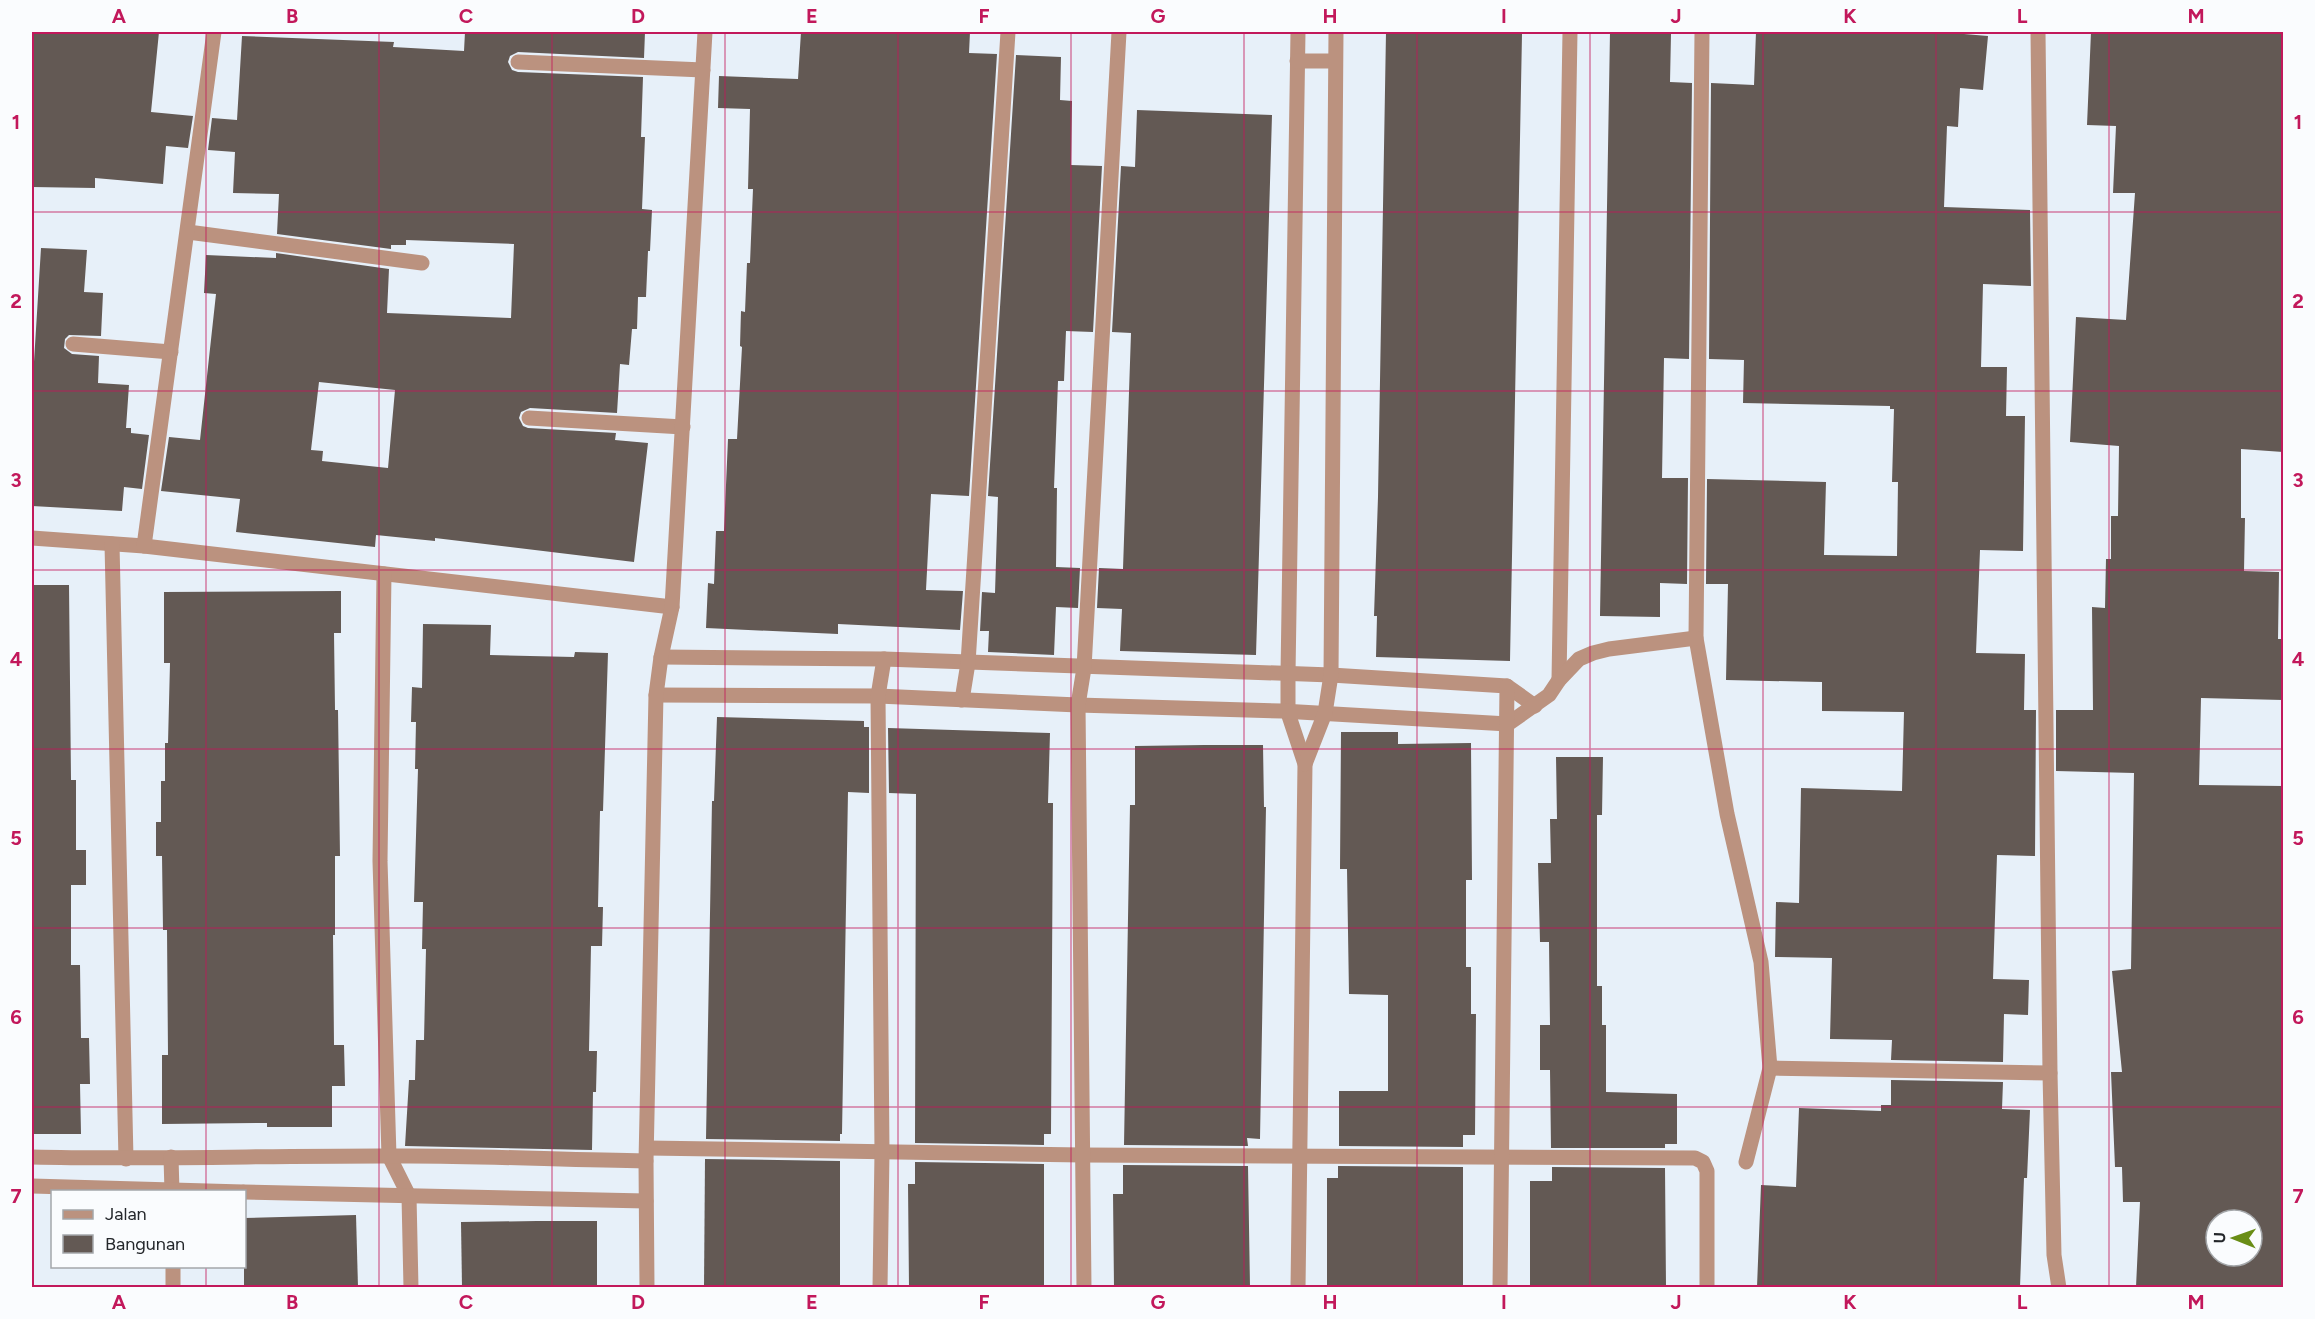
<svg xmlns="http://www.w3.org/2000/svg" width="2315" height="1319" font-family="Figtree,sans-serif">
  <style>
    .building { fill: #635954; fill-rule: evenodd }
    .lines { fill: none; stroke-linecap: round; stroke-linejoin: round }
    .service { stroke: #bb927f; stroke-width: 15 }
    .minor { stroke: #bb927f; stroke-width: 15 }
    .grid { fill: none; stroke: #c2185b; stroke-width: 1.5; stroke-opacity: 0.55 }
    .neatline { fill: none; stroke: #c2185b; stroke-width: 2 }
    .grid-label { font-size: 20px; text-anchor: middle; font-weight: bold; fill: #c2185b }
  </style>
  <rect width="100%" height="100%" fill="#e7f0f9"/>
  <g class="building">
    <path d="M32 32H159L151 112 193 116 188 148 166 146 163 184 95 178V188L32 187Z"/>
    <path d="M465 32H645L644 58 518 52 510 56 508 62 512 70 518 72 643 77 641 137H645L642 209 652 210 650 251H648L646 297H638L637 329H632L629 365 620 364 617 413 530 408 521 412 519 418 523 426 528 428 616 433 615 440 648 443 634 562 435 538V541L376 535 375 547 236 532 240 499 161 491 169 437 200 440 216 294 204 293 206 255 276 258V253L389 269 387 313 511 318 514 244 406 240V245H391V249L277 234 279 194 233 193 235 152 208 150 212 118 237 120 242 36 394 42 393 47 464 51ZM319 382 395 390 388 468 322 461 323 451 311 450Z"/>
    <path d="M801 32H970L969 53 997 54 969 496 931 494 926 590 963 591 960 630 838 624V634L706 628 708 583 714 584 716 531H724L728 439H737L742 347 740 346 741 311 745 312 747 263H750L753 189H748L750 109 718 108 719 76 798 79Z"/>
    <path d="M1386 32 1522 34 1510 661 1376 657 1377 616H1374L1378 497Z"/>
    <path d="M1610 32 1671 34 1670 82 1692 83 1689 359 1664 358 1662 478H1688L1687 584 1660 583V617L1600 616Z"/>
    <path d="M1756 32H1940L1988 36 1983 90 1960 88 1958 127 1947 126 1944 207 2030 210 2031 286 1983 284 1981 367H2007L2006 416H2025L2023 551 1980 550 1976 653 2025 654 2024 710H2036L2035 856 1997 855 1993 979 2029 980 2028 1015 2004 1014 2003 1062 1891 1060 1892 1040 1830 1039 1832 958 1775 957 1776 902 1799 903 1801 788 1902 791 1904 712 1822 711V682L1726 680 1728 584H1706L1707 479 1826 482 1824 555 1897 556 1898 482H1892L1894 409H1890V406L1743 403 1744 360 1709 359 1711 83 1754 85Z"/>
    <path d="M2091 32H2283V452L2241 449V518H2245L2244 571 2279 572 2278 639H2283V700L2201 698 2199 785 2283 786V1287H2136L2140 1202H2123L2122 1167H2115L2111 1072H2122L2112 971 2131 969 2134 773 2056 771V710H2093L2092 607 2105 608 2106 559H2111V516H2118L2119 446 2070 442 2076 317 2126 320 2135 193H2113L2116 126 2087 125ZM2216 1220H2252V1256H2216Z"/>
    <path d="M1016 55 1061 57 1060 100 1072 101 1071 165 1102 166 1093 332 1066 331 1064 381H1058L1054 488H1057L1056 567 1080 568 1078 608 1056 607 1054 655 988 652 989 631H980L982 592 995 593 998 497 988 496Z"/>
    <path d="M1137 110 1272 115 1256 655 1120 651 1122 609 1097 608 1099 568 1123 569 1131 333 1112 332 1121 166 1135 167Z"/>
    <path d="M41 248 87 250 84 292 103 293 101 336 69 335 65 339 64 348 72 354 99 356 98 383 129 385 126 428H131V433L149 435 142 489 124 487 122 511 32 506V378H33Z"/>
    <path d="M32 585H69L71 780H76V850H86V885H71V965H80L81 1038H89L90 1084H80L81 1134H32Z"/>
    <path d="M341 591V633H334L335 710H338L340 856H335V935H333L334 1045H344L345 1086H332V1127H267V1123L162 1124V1055H168L167 930H163L162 856H156V822H161V781H165V743H168L170 663H164V592Z"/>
    <path d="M423 624 491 625 490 655 574 657 575 652 608 653 603 811H600L598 907H603L602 946H591L589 1051H597L596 1092H593L592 1150 405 1146 409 1080H415L416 1040H424L426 949H422L423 902H414L418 769H415L416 722H411L412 687 422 688Z"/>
    <path d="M717 717 864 721V727H869V793L848 792 842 1134H840V1141L706 1139 712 801H714Z"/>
    <path d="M888 728 1050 733 1048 803H1053L1051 1134H1044V1145L915 1143 916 794 889 793Z"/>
    <path d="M1341 732H1398V744L1471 743 1472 880H1466V967H1471V1014H1476L1475 1135H1463V1147L1339 1146V1091H1388V995L1349 994 1347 869H1340Z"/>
    <path d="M1204 745H1263L1264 807H1266L1260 1139 1247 1138 1248 1146 1124 1145 1130 805H1135V746Z"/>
    <path d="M1556 757H1603L1602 815H1597V986H1602V1025H1606V1092L1677 1094V1144H1665V1148H1551L1550 1070H1540V1025H1550L1549 942H1540L1538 863H1551L1550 819H1557Z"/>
    <path d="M1891 1080 2003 1082 2002 1109 2030 1110 2027 1178H2024L2020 1287H1757L1761 1185 1796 1187 1799 1108 1881 1111V1105H1891Z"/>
    <path d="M705 1159 840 1161V1287H704Z"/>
    <path d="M915 1162 1044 1164V1287H909L908 1184H915Z"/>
    <path d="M1123 1165 1248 1166 1250 1287H1114L1113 1194H1123Z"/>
    <path d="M1338 1166 1463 1167V1287H1327V1178H1338Z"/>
    <path d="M1552 1167 1665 1168 1666 1287H1530V1181H1552Z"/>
    <path d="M356 1215 358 1287H244V1218Z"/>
    <path d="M537 1221H597V1287H462L461 1222Z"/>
  </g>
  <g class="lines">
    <path class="service" d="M73 344 171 352"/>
    <g class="minor">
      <path d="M1298 32 1288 674V713L1305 764 1298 1288"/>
      <path d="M1702 32 1696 638 1727 814 1761 962 1770 1068 1746 1162"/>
      <path d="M2038 32 2050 1073 2054 1255 2059 1288"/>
      <path d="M1297 61H1335"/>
      <path d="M518 62 703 70"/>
      <path d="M188 232 422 263"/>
      <path d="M529 418 683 427"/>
      <path d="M32 538 144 546 672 607"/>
      <path d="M112 544 126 1159"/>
      <path d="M144 546 214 32"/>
      <path d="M384 574 380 861 389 1156 409 1196 411 1288"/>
      <path d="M661 657 884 659 1331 675 1507 686 1535 706"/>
      <path d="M1559 680 1570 32"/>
      <path d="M656 695 878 696 1078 705 1282 711 1508 724 1549 695 1559 680 1579 659 1593 653 1609 649 1696 638"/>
      <path d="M962 700 968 663 1008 32"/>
      <path d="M1305 764 1325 713 1331 675 1336 32"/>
      <path d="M1770 1068 2050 1073"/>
      <path d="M648 1148 1083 1155 1695 1158 1703 1162 1707 1171V1288"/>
      <path d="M32 1157C157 1160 283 1155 410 1156 488 1156 567 1160 646 1161"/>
      <path d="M171 1157 172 1192"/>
      <path d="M32 1186 243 1192"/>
      <path d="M244 1192 646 1201"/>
      <path d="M173 1266V1288"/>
      <path d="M647 1288 646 1161 656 695 661 657 672 607 705 32"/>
      <path d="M880 1288 882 1152 878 696 884 659"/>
      <path d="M1084 1288 1078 705 1084 668 1119 32"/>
      <path d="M1500 1288 1507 686"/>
    </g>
  </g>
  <path class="grid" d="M206 32V1192M379 32V1288M552 32V1288M725 32V1288M898 32V1288M1071 32V1288M1244 32V1288M1417 32V1288M1590 32V1288M1763 32V1288M1936 32V1288M2109 32V1288M32 212H2284M32 391H2284M32 570H2284M32 749H2284M32 928H2284M32 1107H2284M206 1266V1288"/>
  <rect width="2315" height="1319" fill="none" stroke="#fafcfe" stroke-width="66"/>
  <rect x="51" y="1190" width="195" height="78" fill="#fafcfe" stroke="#a4a7aa" stroke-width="1.5"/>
  <rect x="63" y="1210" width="30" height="9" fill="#bb927f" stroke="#a4a7aa" stroke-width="1.5"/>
  <text x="105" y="1220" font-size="18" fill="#24272b">Jalan</text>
  <rect x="63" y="1235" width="30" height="18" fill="#635954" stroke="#a4a7aa" stroke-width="1.5"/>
  <text x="105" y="1250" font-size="18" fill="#24272b">Bangunan</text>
  <g transform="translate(2234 1238) rotate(271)"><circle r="28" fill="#fafcfe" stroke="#a4a7aa" stroke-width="1.5"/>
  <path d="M0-4.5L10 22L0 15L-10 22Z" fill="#698d16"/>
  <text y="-9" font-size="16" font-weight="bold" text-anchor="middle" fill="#24272b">U</text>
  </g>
  <rect x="33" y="33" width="2249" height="1253" class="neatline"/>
  <g class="grid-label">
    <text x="119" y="23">A</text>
    <text x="292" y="23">B</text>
    <text x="466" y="23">C</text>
    <text x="638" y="23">D</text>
    <text x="812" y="23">E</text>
    <text x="984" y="23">F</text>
    <text x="1158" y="23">G</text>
    <text x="1330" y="23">H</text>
    <text x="1504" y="23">I</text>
    <text x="1676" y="23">J</text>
    <text x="1850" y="23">K</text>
    <text x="2022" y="23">L</text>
    <text x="2196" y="23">M</text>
    <text x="16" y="129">1</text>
    <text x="2298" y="129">1</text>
    <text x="16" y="308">2</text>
    <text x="2298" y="308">2</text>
    <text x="16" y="487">3</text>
    <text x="2298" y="487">3</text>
    <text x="16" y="666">4</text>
    <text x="2298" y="666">4</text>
    <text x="16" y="845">5</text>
    <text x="2298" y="845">5</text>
    <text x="16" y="1024">6</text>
    <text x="2298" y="1024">6</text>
    <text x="16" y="1203">7</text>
    <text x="2298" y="1203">7</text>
    <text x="119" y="1309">A</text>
    <text x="292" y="1309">B</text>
    <text x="466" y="1309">C</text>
    <text x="638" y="1309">D</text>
    <text x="812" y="1309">E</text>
    <text x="984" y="1309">F</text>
    <text x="1158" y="1309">G</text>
    <text x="1330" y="1309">H</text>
    <text x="1504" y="1309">I</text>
    <text x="1676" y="1309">J</text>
    <text x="1850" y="1309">K</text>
    <text x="2022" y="1309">L</text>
    <text x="2196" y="1309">M</text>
  </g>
</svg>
